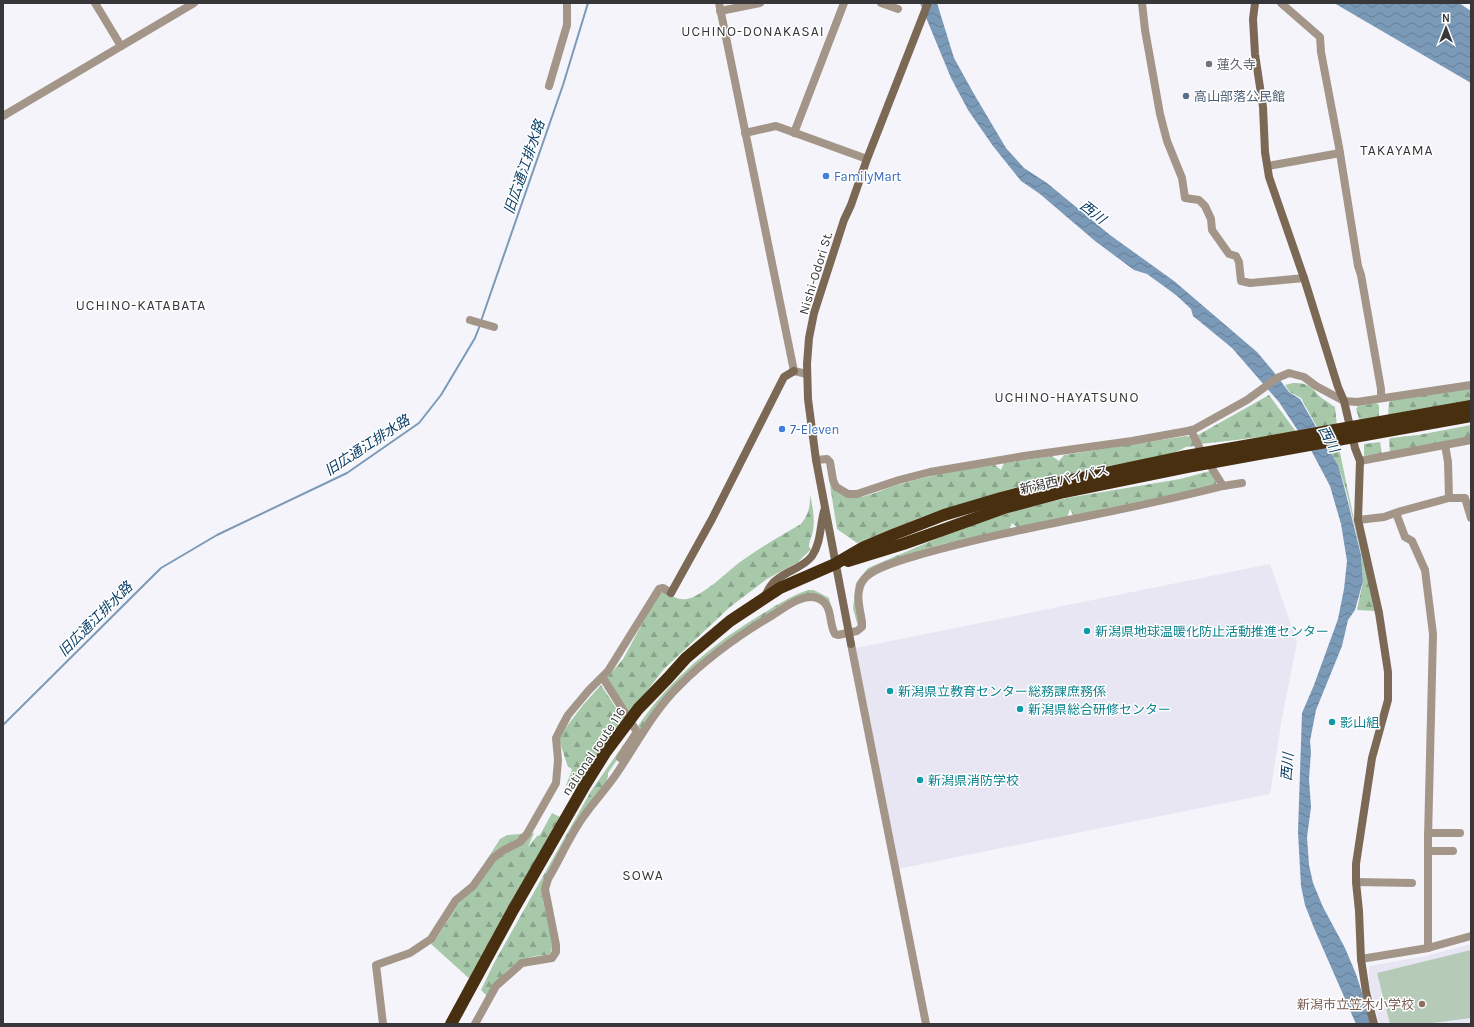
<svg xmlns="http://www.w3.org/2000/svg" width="1474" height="1027" font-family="Karla,'Noto Sans JP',sans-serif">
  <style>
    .built { fill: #e9e6f4 }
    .grass { fill: #b5cbb7 }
    .forest { fill: url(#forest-firs) }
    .water { fill: url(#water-waves) }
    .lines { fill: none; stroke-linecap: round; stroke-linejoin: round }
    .stream { stroke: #7b9ab8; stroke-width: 2 }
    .street { stroke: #a39688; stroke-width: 8 }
    .secondary { stroke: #7b6955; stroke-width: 8 }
    .highway { stroke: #472f10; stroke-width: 12 }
    .worship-dot { fill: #6b7280; stroke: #fff; stroke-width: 1.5 }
    .service-dot { fill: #5c6f8a; stroke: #fff; stroke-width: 1.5 }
    .shop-dot { fill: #3f7fe0; stroke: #fff; stroke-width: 1.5 }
    .culture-dot { fill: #0f9aa8; stroke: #fff; stroke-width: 1.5 }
    .education-dot { fill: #8d6e63; stroke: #fff; stroke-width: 1.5 }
    .labels { text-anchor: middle; stroke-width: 3; stroke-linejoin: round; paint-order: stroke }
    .worship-label { font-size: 13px; fill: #5b616d; stroke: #fff; text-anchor: start }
    .service-label { font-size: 13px; fill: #4e5e75; stroke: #fff; text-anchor: start }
    .shop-label { font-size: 13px; fill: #366cbe; stroke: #fff; text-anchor: start }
    .street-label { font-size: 13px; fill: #373739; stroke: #fff }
    .culture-label { font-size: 13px; fill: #0d838f; stroke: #fff; text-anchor: start }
    .education-label { font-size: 13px; fill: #785e54; stroke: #fff; text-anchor: end }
    .neighbourhood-label { font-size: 14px; letter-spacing: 1px; fill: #373739; stroke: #fff }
    .water-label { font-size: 14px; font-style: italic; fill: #093d65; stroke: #fff }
  </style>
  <defs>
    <pattern id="forest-firs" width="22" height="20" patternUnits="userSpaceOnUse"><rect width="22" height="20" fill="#a7c9aa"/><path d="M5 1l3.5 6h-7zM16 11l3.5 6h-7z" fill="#89a48b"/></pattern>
    <pattern id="water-waves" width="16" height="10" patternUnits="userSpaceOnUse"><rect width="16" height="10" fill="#7b9ab8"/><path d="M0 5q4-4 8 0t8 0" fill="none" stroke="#667e97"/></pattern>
  </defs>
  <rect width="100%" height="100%" fill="#f5f4fb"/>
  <g class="built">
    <path d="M1270 564 1297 642 1282 718 1270 794 898 869 856 648Z"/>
    <path d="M1471 944V1024H1379L1369 983V966L1426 956Z"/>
  </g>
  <path class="grass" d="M1471 950V1018L1424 1024H1390L1377 973Z"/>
  <g class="forest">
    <path d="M1293 383C1312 383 1311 389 1323 399 1327 402 1331 404 1335 407L1337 426 1318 429 1301 398 1290 392 1285 385Z"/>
    <path d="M1471 387V402L1388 417 1389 402 1393 400Z"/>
    <path d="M1269 395 1297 433 1201 444 1198 435Z"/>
    <path d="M1376 403 1379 405V418L1360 422 1356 409 1358 406Z"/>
    <path d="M1471 425V439L1390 453 1389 439 1391 438 1418 435Z"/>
    <path d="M1187 436 1191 437 1195 446 1186 447 1170 455 1102 467 1010 489 922 517 857 543 837 529 829 479C832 490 839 496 850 497 863 499 877 492 888 488 899 484 911 481 923 478 947 472 971 468 995 465L1001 470 1004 463 1052 456 1059 461 1064 455Z"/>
    <path d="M1380 442 1382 454 1364 456V444Z"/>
    <path d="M1339 448 1356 529 1376 611 1357 610 1363 581 1361 553 1346 490 1338 465 1329 449Z"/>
    <path d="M1210 471 1216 481V484L1214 486 1108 508 1074 517 1070 509 1067 518 1018 528 1012 523 1009 530 943 544 920 551 860 578V626L858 627 853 608 856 583 868 568 959 529 1018 510 1067 498 1180 479Z"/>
    <path d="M810 495C813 507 815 519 813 531 812 536 809 541 809 547L811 549 798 562 767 579 730 607 664 669 629 714 607 678 623 659 659 593 661 592C670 594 678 601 687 599 703 596 727 572 740 562 760 548 780 536 801 524 809 514 810 507 810 495Z"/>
    <path d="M808 590H814L829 598 832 609 811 594 697 666 642 733 638 726C671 678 716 641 767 611 780 603 793 595 808 590Z"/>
    <path d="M601 685 624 720 577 791 566 785 572 770 571 768 568 767 559 740 561 734 583 705Z"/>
    <path d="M633 731 634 735 608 773 607 782 543 886C543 890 542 894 543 898 544 911 557 944 550 954 544 956 537 955 531 957 510 962 498 979 488 997L481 990 494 963 591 791Z"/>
    <path d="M552 813 562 818 472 981 431 944 438 936 500 839 507 835 534 833 528 847 537 836 540 835Z"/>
  </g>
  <g class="water">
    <path d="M920 3H937L954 58 974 94 1006 148 1024 168 1047 183 1110 235 1174 281 1257 352 1273 371 1289 392 1300 399 1338 465 1345 490 1361 555 1363 581 1355 610 1348 620 1342 646 1316 710 1310 741 1311 752 1309 779 1311 807 1307 837 1309 865 1313 883 1323 907 1345 948 1356 974 1372 1024H1356L1314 928 1305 905 1301 886 1298 832 1302 713 1314 685 1338 619 1344 589 1347 561 1341 524 1330 486 1312 452 1279 402 1232 348 1193 316 1191 309 1176 295 1147 274 1134 270 1095 241 1040 194 1021 181 993 146 968 110 951 78Z"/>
    <path d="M1334 3H1459L1471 11V83Z"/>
  </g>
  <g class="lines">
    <g class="stream">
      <path d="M481 321 563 85 588 3"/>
      <path d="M3 725 161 568 217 535 347 473 419 423 441 395 475 338 480 325"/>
    </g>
    <g class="street">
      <path d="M95 3 121 46"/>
      <path d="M719 3 794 371 807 374"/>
      <path d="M881 3 898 9"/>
      <path d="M1142 3 1145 30 1160 114 1167 141 1182 178 1185 198 1199 200 1205 206 1211 219 1212 230 1229 254 1236 256 1239 262 1241 281 1250 283 1304 278"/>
      <path d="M1281 3 1320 37 1321 52 1339 147 1358 266 1361 275 1381 389V398"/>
      <path d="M720 11 760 3"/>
      <path d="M549 86 567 25V3"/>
      <path d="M3 116 194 3"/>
      <path d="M745 133 776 126 867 159"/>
      <path d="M794 133 844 3"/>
      <path d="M1268 166 1340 153"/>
      <path d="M470 320 494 327"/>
      <path d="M1445 445 1448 462 1449 498"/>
      <path d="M816 460 827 459 830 462 833 480 836 487 848 494H857L899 480 930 472 1024 456 1132 441 1193 430 1247 400 1277 378 1289 373 1304 377 1316 386 1344 401 1357 402 1471 385"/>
      <path d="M1360 461 1471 440"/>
      <path d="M1223 486 1242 483"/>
      <path d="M1396 513 1405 537 1412 541 1425 570 1433 634 1428 838V948"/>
      <path d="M1358 520 1384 517 1401 511 1449 498H1465L1471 518"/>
      <path d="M851 644 926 1024"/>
      <path d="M603 678 637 732 620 758"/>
      <path d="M1428 833H1460"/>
      <path d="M1428 851H1453"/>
      <path d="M1356 882 1412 883"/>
      <path d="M1361 959 1428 948 1471 936"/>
      <path d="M383 1024 376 965 410 953 431 939 456 900 473 886 493 858 504 850 520 842 527 834 556 783 558 760 556 738 561 728 568 715 589 690 608 671 659 589 663 588 671 593"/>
      <path d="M475 1024 496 986 522 963 552 958 556 952V945L545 889 548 879C560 859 570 835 584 816 595 800 609 786 619 770 637 743 655 709 679 686 707 658 739 635 773 615 784 608 803 593 817 598 834 604 828 623 835 634L838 635 857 631 862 627V622C860 608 854 592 864 579 873 567 908 558 922 554 1021 526 1123 512 1223 486L1200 449 1191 430"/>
    </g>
    <g class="secondary">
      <path d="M1255 3 1253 19 1255 54 1263 107 1265 152 1269 177 1304 278 1338 387 1344 401 1355 448 1360 461 1358 520 1379 613 1388 672V700L1372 758 1356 864V882L1359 911 1361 959 1366 992 1374 1024"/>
      <path d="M671 593 712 519 784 377 794 371"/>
      <path d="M764 598C768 590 771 583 779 578 789 570 804 567 812 556 821 543 820 526 824 511"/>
      <path d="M851 644 816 460 808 399 807 364 809 338 814 313 844 220 851 205 867 159 928 3"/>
    </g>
    <g class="highway">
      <path d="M848 561 903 544 1004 508 1064 492 1187 467 1471 416"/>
      <path d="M451 1024 513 910 585 785 605 753 638 709 668 678 686 658 730 621 780 588 835 564 864 547 895 534 944 515 1001 498 1062 482 1181 457 1471 406"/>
    </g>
  </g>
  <circle class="worship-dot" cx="1209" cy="64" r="4"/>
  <circle class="service-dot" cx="1186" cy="96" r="4"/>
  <g class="shop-dot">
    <circle cx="826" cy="176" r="4"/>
    <circle cx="782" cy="429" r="4"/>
  </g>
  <g class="culture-dot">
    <circle cx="1087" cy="631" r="4"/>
    <circle cx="890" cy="691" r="4"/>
    <circle cx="1020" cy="709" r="4"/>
    <circle cx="1332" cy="722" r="4"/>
    <circle cx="920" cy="780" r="4"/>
  </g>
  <circle class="education-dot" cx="1422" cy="1004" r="4"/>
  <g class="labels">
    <g class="worship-label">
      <text x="1217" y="69">蓮久寺</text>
    </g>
    <g class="service-label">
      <text x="1194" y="101">高山部落公民館</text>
    </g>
    <g class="shop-label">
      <text x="834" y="181">FamilyMart</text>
      <text x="790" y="434">7-Eleven</text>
    </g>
    <g class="street-label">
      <text transform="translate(815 273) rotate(-73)" y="5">Nishi-Odori St.</text>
      <text transform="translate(1064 479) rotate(-13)" y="5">新潟西バイパス</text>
      <text transform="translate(593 751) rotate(-56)" y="5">national route 116</text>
    </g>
    <g class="culture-label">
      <text x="1095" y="636">新潟県地球温暖化防止活動推進センター</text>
      <text x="898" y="696">新潟県立教育センター総務課庶務係</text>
      <text x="1028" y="714">新潟県総合研修センター</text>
      <text x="1340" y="727">影山組</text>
      <text x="928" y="785">新潟県消防学校</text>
    </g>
    <g class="education-label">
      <text x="1414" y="1009">新潟市立笠木小学校</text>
    </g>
    <g class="neighbourhood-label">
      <text x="753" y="36">UCHINO-DONAKASAI</text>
      <text x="1397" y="155">TAKAYAMA</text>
      <text x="141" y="310">UCHINO-KATABATA</text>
      <text x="1067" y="402">UCHINO-HAYATSUNO</text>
      <text x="643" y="880">SOWA</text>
    </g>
    <g class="water-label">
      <text transform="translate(524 167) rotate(-71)" y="5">旧広通江排水路</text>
      <text transform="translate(1093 212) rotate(38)" y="5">西川</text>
      <text transform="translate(1329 439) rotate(63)" y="5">西川</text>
      <text transform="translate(367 445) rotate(-33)" y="5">旧広通江排水路</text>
      <text transform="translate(95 619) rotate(-45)" y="5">旧広通江排水路</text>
      <text transform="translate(1287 767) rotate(-86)" y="5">西川</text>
    </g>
  </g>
  <rect width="1474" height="1027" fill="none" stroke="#373739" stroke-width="8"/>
  <g transform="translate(1446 28)" stroke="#ffffff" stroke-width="3" paint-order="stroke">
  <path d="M0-3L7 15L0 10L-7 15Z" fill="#373739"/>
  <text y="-6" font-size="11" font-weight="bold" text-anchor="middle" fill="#373739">N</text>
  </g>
</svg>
